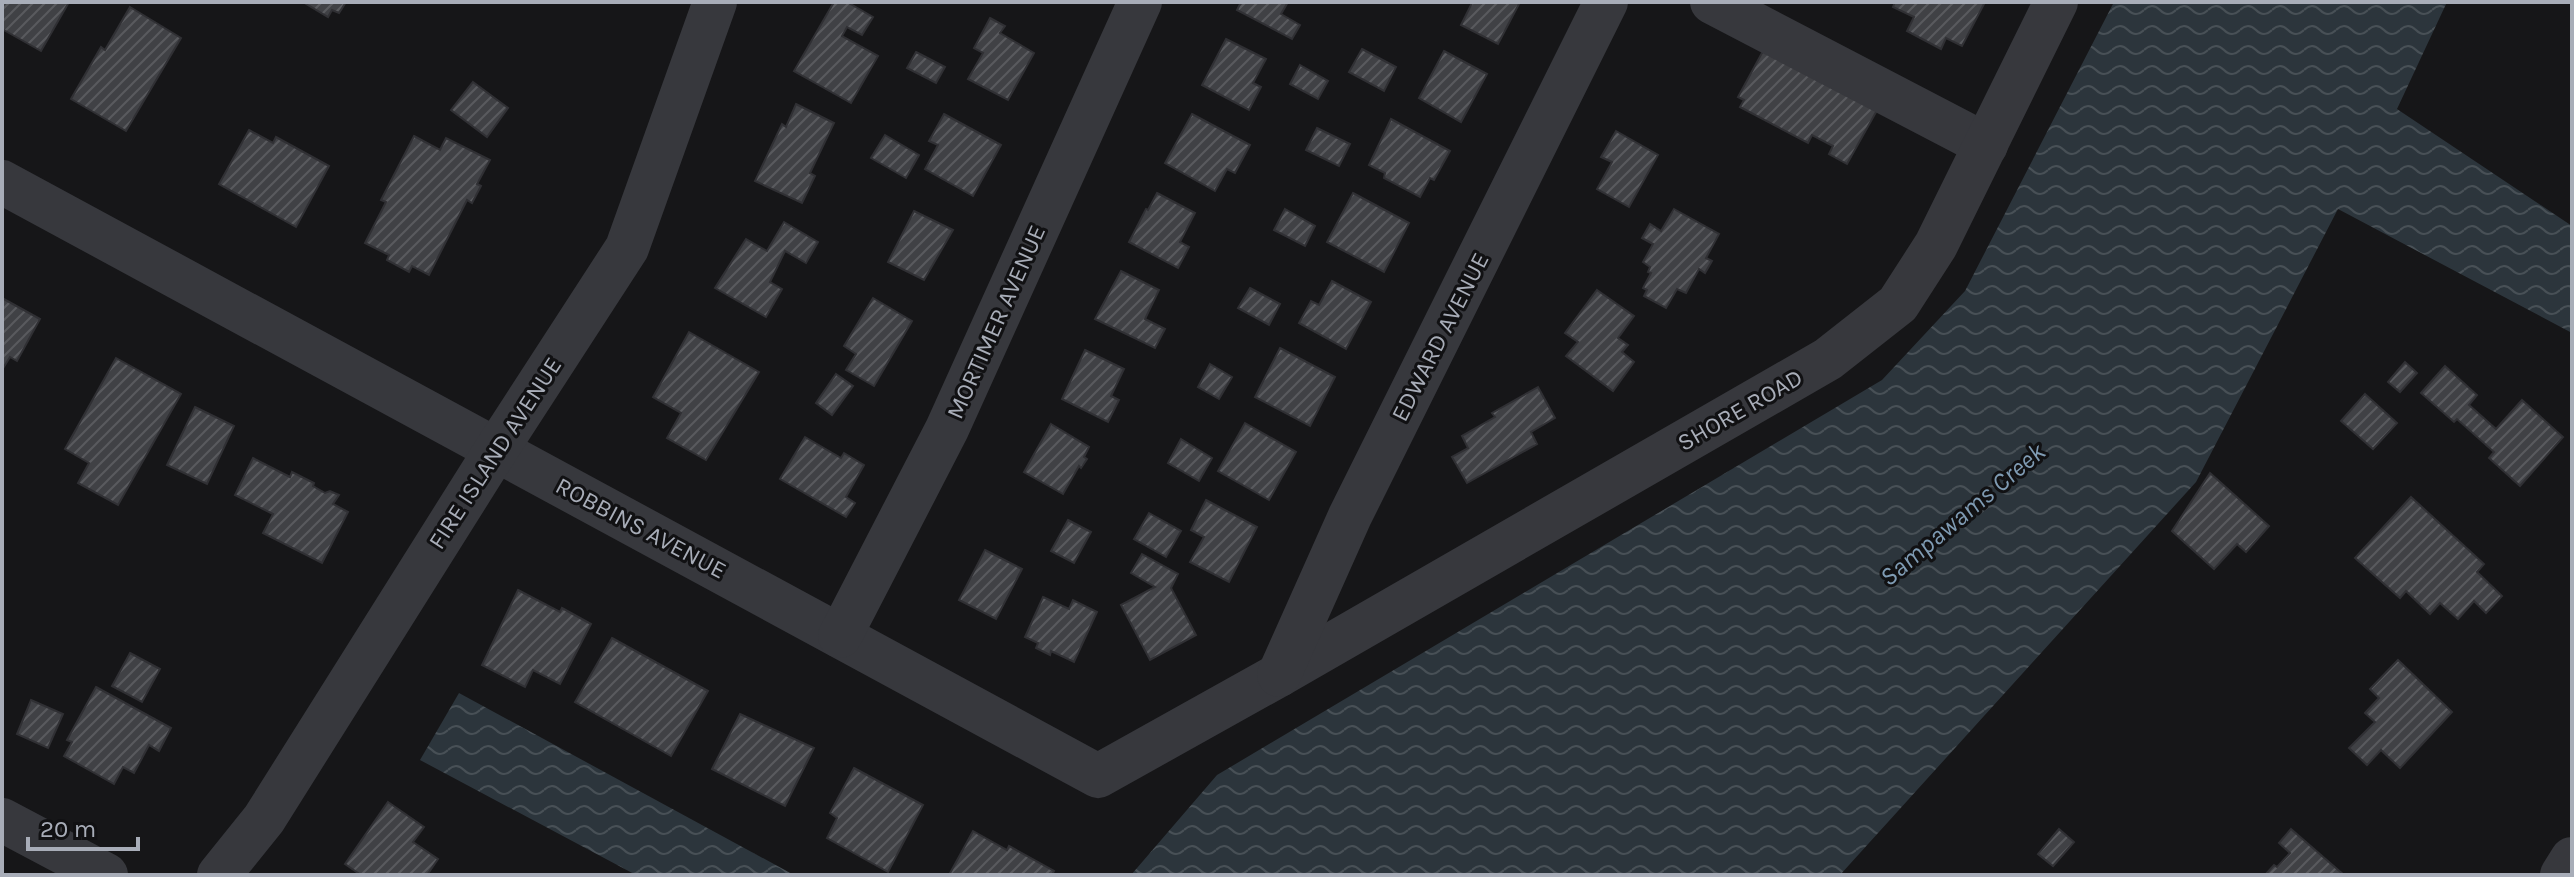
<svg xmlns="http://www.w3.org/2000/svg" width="2574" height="877" font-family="Karla,sans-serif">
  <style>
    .water { fill: url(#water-waves) }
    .building { fill: url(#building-hatch); stroke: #303034; stroke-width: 2 }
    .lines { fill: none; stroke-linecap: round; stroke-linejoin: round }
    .minor { stroke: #37383d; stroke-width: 44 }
    .labels { text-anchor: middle; stroke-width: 6; stroke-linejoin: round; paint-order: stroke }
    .street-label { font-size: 24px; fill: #a8adb8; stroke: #111113 }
    .water-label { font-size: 26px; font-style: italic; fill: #7f9bb3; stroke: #111113 }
  </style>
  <defs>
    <pattern id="water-waves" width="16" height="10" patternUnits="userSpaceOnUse" patternTransform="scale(2)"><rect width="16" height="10" fill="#2c353c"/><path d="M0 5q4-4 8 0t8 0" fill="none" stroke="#485056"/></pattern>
    <pattern id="building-hatch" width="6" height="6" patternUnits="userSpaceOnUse" patternTransform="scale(2)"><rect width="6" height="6" fill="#404145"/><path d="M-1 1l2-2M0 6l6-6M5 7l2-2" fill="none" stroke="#595a5e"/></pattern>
  </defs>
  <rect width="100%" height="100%" fill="#161618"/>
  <g class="water">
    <path d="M2114 2H2447L2397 109 2572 226V333L2338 209 2196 482 1840 875H1131L1217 775 1882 380 1965 291Z"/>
    <path d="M459 693 794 875H636L420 760Z"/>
  </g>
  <g class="building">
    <path d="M2 2H69L41 51 2 29Z"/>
    <path d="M303 2H346L339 13 332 10 328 17Z"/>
    <path d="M834 2H847L873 17 862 35 847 27 842 36 878 56 851 103 794 71Z"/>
    <path d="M1241 2H1288L1281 14 1300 25 1292 39 1237 10Z"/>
    <path d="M1470 2H1520L1498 44 1461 25 1472 3Z"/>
    <path d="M1895 2H1985L1962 46 1946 38 1941 49 1907 31 1914 17 1893 7Z"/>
    <path d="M130 7 181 38 126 131 71 99 101 47 105 50Z"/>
    <path d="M990 18 1005 26 1000 33 1034 53 1008 100 968 79 983 53 974 48Z"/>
    <path d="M1226 39 1266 59 1253 83 1261 87 1249 110 1202 85Z"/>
    <path d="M1362 49 1396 67 1384 91 1349 72Z"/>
    <path d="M1444 51 1487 74 1461 122 1419 98Z"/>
    <path d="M1763 51 1880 105 1847 164 1829 154 1833 146 1812 135 1808 143 1740 107 1744 100 1738 97Z"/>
    <path d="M916 52 945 67 936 83 907 68Z"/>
    <path d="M1300 65 1328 81 1318 99 1290 84Z"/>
    <path d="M473 82 508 108 487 137 451 110Z"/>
    <path d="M796 104 834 123 810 173 815 176 802 203 755 181 782 124 786 127Z"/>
    <path d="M944 114 1001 145 973 196 925 169 938 145 929 141Z"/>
    <path d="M1192 114 1250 145 1235 173 1227 169 1215 191 1165 163Z"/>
    <path d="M1391 119 1450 151 1434 180 1430 178 1420 197 1384 178 1385 173 1369 165Z"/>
    <path d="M1317 128 1350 144 1339 166 1306 150Z"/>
    <path d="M249 130 273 143 276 137 329 166 296 227 219 184Z"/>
    <path d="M1616 131 1658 155 1629 207 1597 189 1612 162 1601 157Z"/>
    <path d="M885 135 919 155 906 178 871 158Z"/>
    <path d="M414 136 440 150 446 138 490 160 477 184 481 186 472 203 467 200 429 275 412 266 409 272 387 260 389 255 365 243 386 202 381 200Z"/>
    <path d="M1157 193 1195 213 1180 242 1189 247 1178 268 1129 242 1146 209 1148 210Z"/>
    <path d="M1353 193 1409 223 1384 272 1327 242Z"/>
    <path d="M1285 209 1315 226 1305 246 1274 230Z"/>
    <path d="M1674 209 1719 234 1706 258 1712 261 1705 273 1699 269 1686 293 1677 289 1666 308 1644 296 1647 290 1643 288 1651 273 1648 272 1650 267 1643 262 1653 244 1642 238 1650 224 1661 231Z"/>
    <path d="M914 211 953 230 924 280 888 262Z"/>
    <path d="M784 222 818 242 806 263 785 251 770 282 782 289 766 317 715 288 746 239 767 251Z"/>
    <path d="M1121 271 1159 290 1145 319 1165 329 1155 348 1095 319Z"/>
    <path d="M1332 281 1371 302 1346 349 1299 323 1311 301 1319 305Z"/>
    <path d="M1250 288 1280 304 1269 325 1238 308Z"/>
    <path d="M1597 290 1634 316 1618 338 1628 345 1622 352 1634 362 1613 391 1566 356 1578 342 1565 333Z"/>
    <path d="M2 298 40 319 17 361 10 357 2 370Z"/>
    <path d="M873 298 912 321 874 386 846 370 856 354 844 346Z"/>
    <path d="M689 332 759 372 706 460 667 438 681 413 653 397Z"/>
    <path d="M1280 348 1335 377 1310 426 1255 397Z"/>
    <path d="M1085 350 1124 369 1111 396 1119 400 1108 422 1062 399Z"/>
    <path d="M116 358 181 394 118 505 78 483 89 463 65 449Z"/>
    <path d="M2405 362 2417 373 2400 392 2388 382Z"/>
    <path d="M1210 364 1232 377 1219 399 1198 387Z"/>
    <path d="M2445 366 2477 395 2469 405 2496 429 2522 400 2563 437 2520 486 2489 458 2494 452 2457 419 2454 422 2421 393Z"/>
    <path d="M836 374 853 386 832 415 816 403Z"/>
    <path d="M1538 387 1555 418 1531 432 1537 444 1467 483 1452 457 1468 448 1462 436 1495 417 1492 413Z"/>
    <path d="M2365 394 2397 423 2373 449 2341 421Z"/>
    <path d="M195 407 234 426 207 484 167 465Z"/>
    <path d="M1245 423 1296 452 1269 500 1218 471Z"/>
    <path d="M1051 424 1089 447 1084 457 1087 459 1081 468 1079 466 1063 494 1024 472Z"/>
    <path d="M805 437 841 458 844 453 864 465 846 497 855 503 846 517 780 479Z"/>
    <path d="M1181 439 1212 458 1199 481 1168 463Z"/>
    <path d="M253 458 290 477 292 472 314 483 313 486 325 493 330 491 339 495 333 504 348 512 322 563 263 533 273 514 235 495Z"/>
    <path d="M2210 473 2269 526 2246 552 2237 544 2214 569 2172 531Z"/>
    <path d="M2411 497 2484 564 2477 572 2502 596 2486 613 2474 601 2458 619 2440 603 2430 614 2406 591 2400 598 2355 558Z"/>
    <path d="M1206 500 1257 527 1229 582 1190 562 1204 537 1191 530Z"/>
    <path d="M1149 513 1181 531 1166 557 1134 539Z"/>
    <path d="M1068 520 1091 532 1074 563 1051 551Z"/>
    <path d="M985 550 1022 569 996 619 959 600Z"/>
    <path d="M1142 554 1178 574 1171 588 1196 635 1150 660 1121 605 1155 587 1131 573Z"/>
    <path d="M518 590 560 612 562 608 591 624 560 684 533 670 525 687 482 665Z"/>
    <path d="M1043 597 1069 609 1073 600 1097 612 1074 662 1051 651 1050 655 1036 648 1038 643 1025 637Z"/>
    <path d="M612 638 708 691 671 756 575 702Z"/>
    <path d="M130 653 160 669 142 702 112 686Z"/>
    <path d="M2398 660 2452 712 2400 768 2381 750 2367 765 2349 748 2375 722 2365 713 2379 698 2370 689Z"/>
    <path d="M96 687 171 728 159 751 149 745 134 773 123 767 114 784 64 756 72 742 67 740Z"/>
    <path d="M31 700 63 714 48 748 17 734Z"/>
    <path d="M740 714 814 748 785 806 712 769Z"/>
    <path d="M854 768 923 805 888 872 827 838 837 818 830 813Z"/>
    <path d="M388 802 424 827 413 842 438 859 427 875H361L345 864Z"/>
    <path d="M2059 829 2074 842 2053 866 2038 854Z"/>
    <path d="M2291 829 2344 875H2265L2274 865 2277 867 2290 853 2279 843Z"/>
    <path d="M973 831 1007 850 1009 846 1054 871 1052 875H949Z"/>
  </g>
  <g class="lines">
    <g class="minor">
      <path d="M1712 2 1986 145"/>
      <path d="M2 182 1098 776 1279 675 1828 359 1898 304 1936 245 2056 2"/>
      <path d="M840 636 947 429 1140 2"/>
      <path d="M1279 675 1350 516 1606 2"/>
      <path d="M2 820 106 875"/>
      <path d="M219 875 264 819 496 450 627 248 715 2"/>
      <path d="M2562 875 2572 859"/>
    </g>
  </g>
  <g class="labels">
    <g class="street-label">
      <text transform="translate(996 322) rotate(-66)" y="8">MORTIMER AVENUE</text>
      <text transform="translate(1440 337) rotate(-63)" y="8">EDWARD AVENUE</text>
      <text transform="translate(1740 410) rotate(-30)" y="8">SHORE ROAD</text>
      <text transform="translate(495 453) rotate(-57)" y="8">FIRE ISLAND AVENUE</text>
      <text transform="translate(641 528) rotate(28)" y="8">ROBBINS AVENUE</text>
    </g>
    <g class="water-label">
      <text transform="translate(1962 514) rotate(-40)" y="9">Sampawams Creek</text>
    </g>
  </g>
  <rect width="2574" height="877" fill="none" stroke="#a8adb8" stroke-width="8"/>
  <path d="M28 837v12h110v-12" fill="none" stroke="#a8adb8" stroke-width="4"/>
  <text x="40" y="837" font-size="24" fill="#a8adb8" stroke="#111113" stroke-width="6" paint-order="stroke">20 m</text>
</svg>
